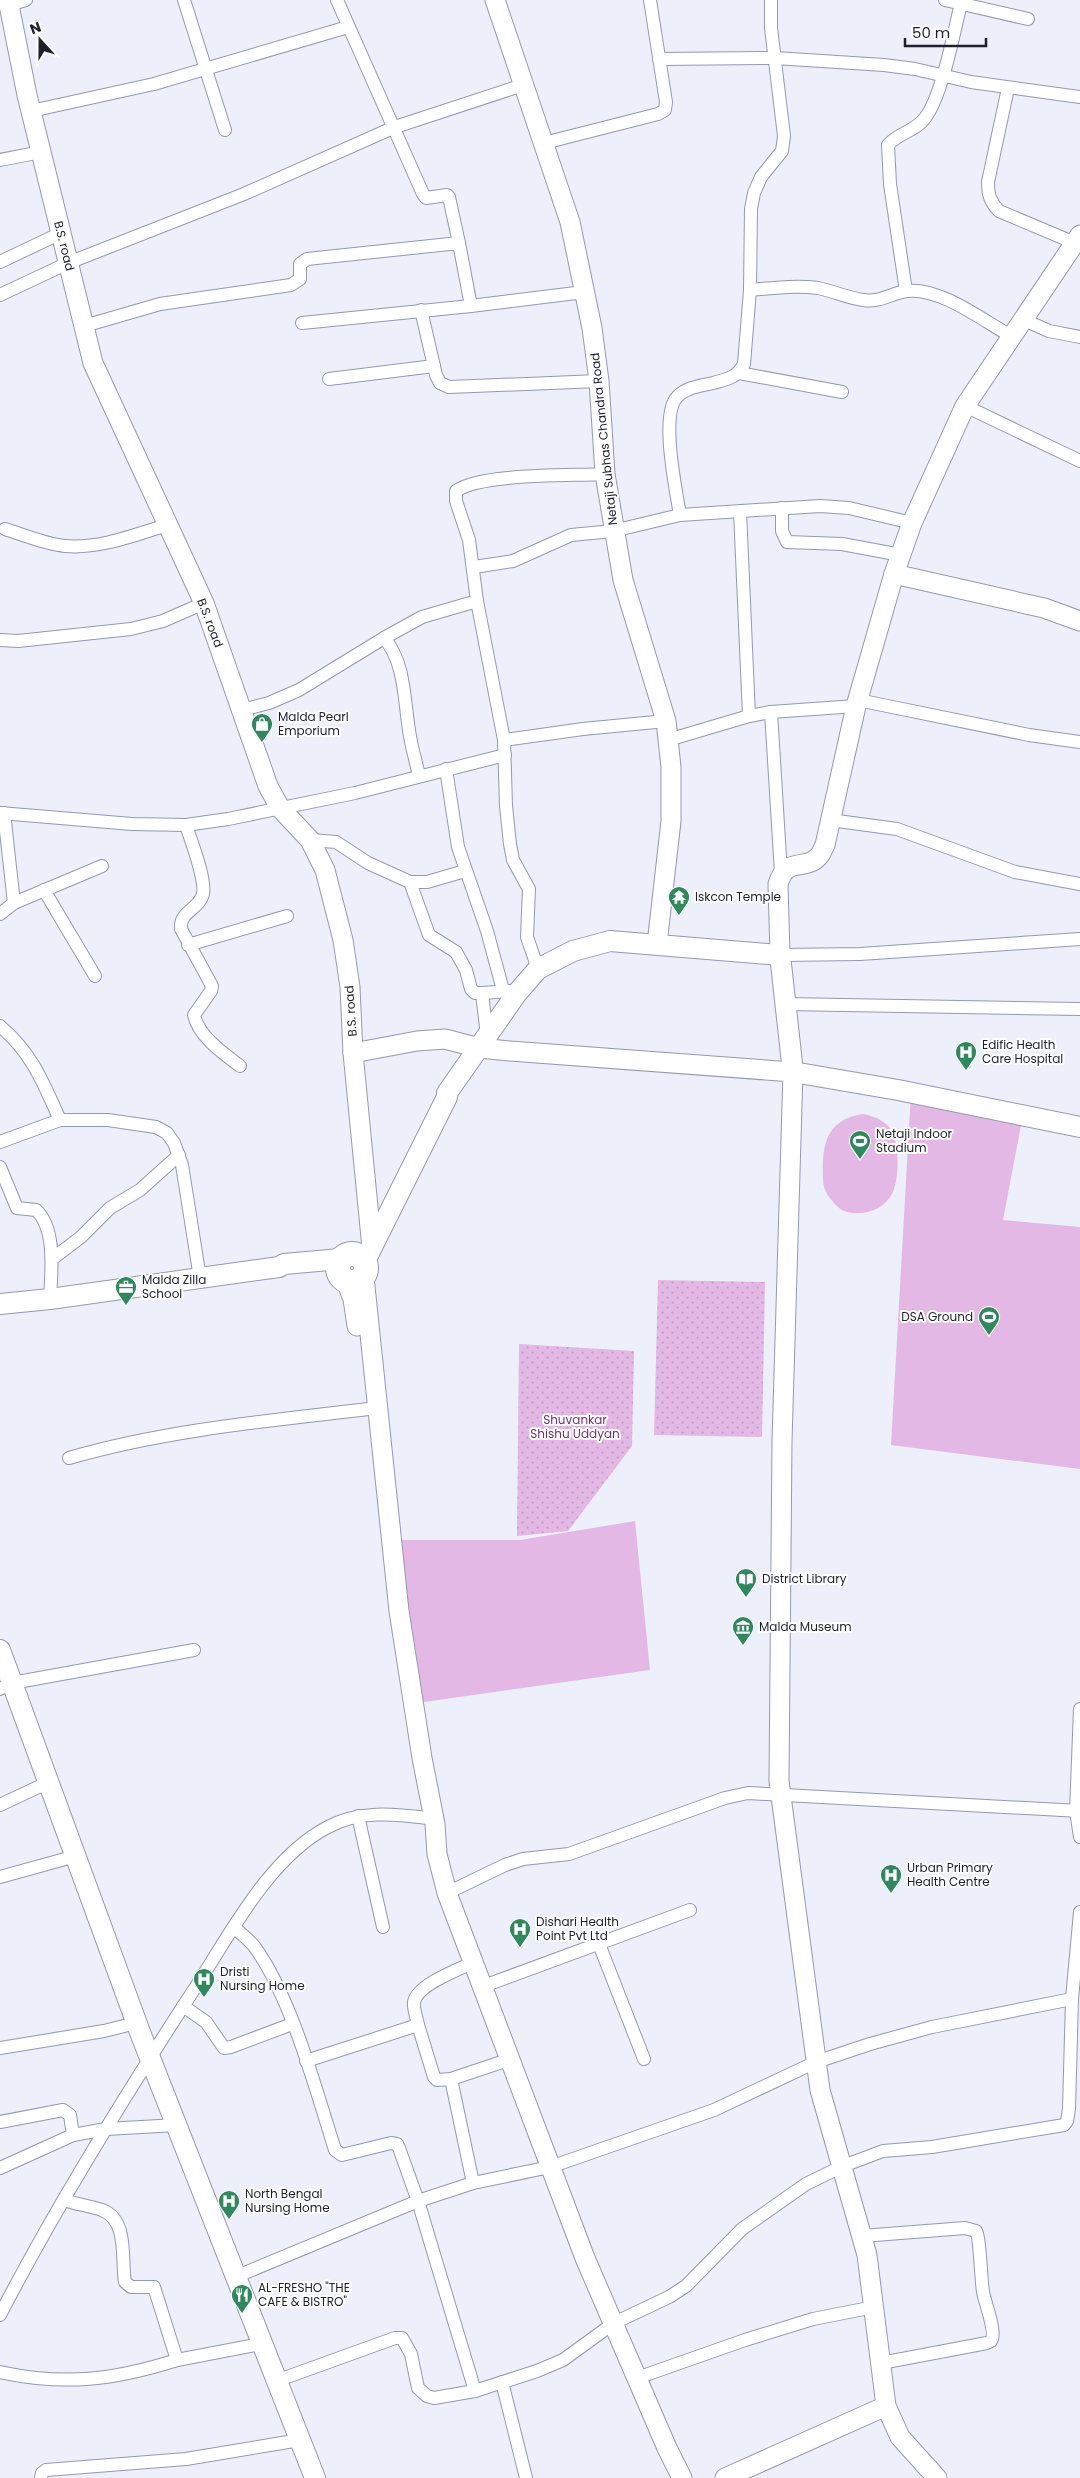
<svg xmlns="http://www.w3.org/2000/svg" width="1080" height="2478" font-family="Poppins,sans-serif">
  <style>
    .grass { fill: #e4b8e4 }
    .park { fill: url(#park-dots) }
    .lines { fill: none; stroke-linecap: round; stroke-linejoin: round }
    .street-casing { stroke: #9498b4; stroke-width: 14 }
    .secondary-casing { stroke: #9498b4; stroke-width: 21 }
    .primary-casing { stroke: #9498b4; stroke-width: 22 }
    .highway-casing { stroke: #9498b4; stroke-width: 26 }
    .street { stroke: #fff; stroke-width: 12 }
    .secondary { stroke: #fff; stroke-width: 19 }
    .primary { stroke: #fff; stroke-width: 20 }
    .highway { stroke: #fff; stroke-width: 24 }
    .labels { text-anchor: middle; stroke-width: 4; stroke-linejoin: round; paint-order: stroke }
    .street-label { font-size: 12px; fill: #1e202b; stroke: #fff }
    .poi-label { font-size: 12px; fill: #1e202b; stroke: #fff; text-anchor: start }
    .park-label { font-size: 12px; fill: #713473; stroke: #fff }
  </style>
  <defs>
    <pattern id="park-dots" width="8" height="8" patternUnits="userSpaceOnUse" patternTransform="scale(1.25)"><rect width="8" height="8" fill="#e4b8e4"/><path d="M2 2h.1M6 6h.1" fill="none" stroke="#c39ec4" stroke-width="1.8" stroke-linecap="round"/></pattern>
  </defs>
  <rect width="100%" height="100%" fill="#edeffb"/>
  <g class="grass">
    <path d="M911 1093 1023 1115 1003 1220 1080 1227V1469L891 1445Z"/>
    <path d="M863 1114C873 1116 882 1119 889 1127 900 1139 900 1180 892 1194 885 1206 874 1212 861 1213 853 1214 842 1212 837 1206 829 1198 823 1190 823 1179 822 1145 825 1120 863 1114Z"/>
    <path d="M635 1521 650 1670 410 1704 396 1540H520Z"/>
  </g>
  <g class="park">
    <path d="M658 1280 765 1282 762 1437 654 1435Z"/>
    <path d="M519 1344 634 1351 632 1446 568 1531 517 1536Z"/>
  </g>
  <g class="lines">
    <g class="street-casing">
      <g id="street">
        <path d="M184 0 225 130"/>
        <path d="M337 0 423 194 426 198 447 195 449 197 459 243"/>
        <path d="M945 0 1028 19"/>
        <path d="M9 5 26 0"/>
        <path d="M659 59 775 58 884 65 915 69 971 82 1080 97"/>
        <path d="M1008 88 988 182C988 194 990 202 999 211L1075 243"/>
        <path d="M31 111 154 84 348 27"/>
        <path d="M544 143 658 114 665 110 666 102 650 0"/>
        <path d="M0 160 41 152"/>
        <path d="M0 262 61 233"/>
        <path d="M750 290C773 288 795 285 818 288 833 291 848 298 863 300 880 303 891 293 907 291 940 287 982 320 1011 336"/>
        <path d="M906 291 890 184 888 145C898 133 916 131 925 118 942 96 954 32 961 3"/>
        <path d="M0 295 68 263 244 194 395 127 523 85"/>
        <path d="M421 310 436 375 440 383 449 387 599 381"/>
        <path d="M1022 319 1049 331 1080 337"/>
        <path d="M302 323 471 306"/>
        <path d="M84 326 160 304 291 285 300 279V264L307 259 459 243 471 306 584 292"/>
        <path d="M739 373 842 392"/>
        <path d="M329 379 434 366"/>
        <path d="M965 406 1080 461"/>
        <path d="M782 508V531L787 542 842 544 901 555"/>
        <path d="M740 511 749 716"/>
        <path d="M680 515 820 506 849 508 912 523"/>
        <path d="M5 529C24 535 44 544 65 546 100 549 134 535 167 525"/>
        <path d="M474 567 513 561 571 535 613 531 680 515C676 490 660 415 677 397 686 387 701 386 713 383 727 379 737 378 744 364L750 290 751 209 754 193 761 177 782 151 784 136 771 28V0"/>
        <path d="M384 638C405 662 404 699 409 730 411 746 416 761 419 776"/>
        <path d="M0 640 18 641 131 629 163 621 204 603"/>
        <path d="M858 700 1029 735 1080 742"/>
        <path d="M242 710 269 703 299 690 384 638 422 617 477 601"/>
        <path d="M771 712 781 873"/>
        <path d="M504 740 583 729 666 721"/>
        <path d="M668 740 749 716 771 712 856 706"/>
        <path d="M446 769 458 847 487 931 503 990"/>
        <path d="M0 813 132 824 186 825 228 819 355 793 505 755"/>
        <path d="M4 813 14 903"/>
        <path d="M830 820 897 829 1015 872 1080 884"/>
        <path d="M186 825C191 841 206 878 203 894 199 910 179 911 181 929L212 986 211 991 194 1015C198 1036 224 1054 240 1066"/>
        <path d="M310 840 336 842 368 863 410 882H427L465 871"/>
        <path d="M410 882 429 935 456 952 466 970 471 989 475 993H482L510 991"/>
        <path d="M44 890 95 976"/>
        <path d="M0 914 14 903 102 866"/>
        <path d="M188 945 287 916"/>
        <path d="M780 955 860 954 1080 939"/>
        <path d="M538 969 527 937 529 889 513 860 510 844 506 806 504 740 477 601 469 540 456 501V491C481 473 571 476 605 474"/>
        <path d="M482 993 487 1036"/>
        <path d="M785 1004 1080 1009"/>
        <path d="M0 1026C32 1053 43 1082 60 1120"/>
        <path d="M0 1142 60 1120H108L156 1127 167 1133 174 1143 182 1165 200 1278"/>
        <path d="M0 1167 17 1208 36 1210C57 1229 51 1275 50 1299"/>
        <path d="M52 1259 81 1237 110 1208 140 1190 179 1155"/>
        <path d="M69 1458C166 1430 267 1421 368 1409"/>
        <path d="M0 1689 12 1683 194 1650"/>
        <path d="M1080 1709 1076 1811 1080 1837"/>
        <path d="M0 1805 49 1782"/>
        <path d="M358 1816 383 1927"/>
        <path d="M0 1877 76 1856"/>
        <path d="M447 1893 505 1865 523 1859 569 1854 725 1798 748 1793 1080 1811"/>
        <path d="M234 1927C241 1934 248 1939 254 1946 291 1996 316 2090 335 2150L342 2155 391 2143 397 2144 399 2148 418 2201 475 2391"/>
        <path d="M599 1944 644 2059"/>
        <path d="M481 1987 690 1910"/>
        <path d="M183 2006 206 2022 224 2048 231 2047 292 2024"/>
        <path d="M418 2025 434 2077 437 2080 451 2079 508 2060"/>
        <path d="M0 2048 104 2031 136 2023"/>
        <path d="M306 2061 418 2025C417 2018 413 2009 414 2002 417 1985 457 1970 472 1963"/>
        <path d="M451 2079 473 2183"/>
        <path d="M0 2122 63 2110 70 2115 73 2135"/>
        <path d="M0 2168 73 2135 106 2129 177 2125"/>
        <path d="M862 2236 965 2228 976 2231C980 2237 981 2280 983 2292 985 2303 997 2333 991 2341L987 2343 881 2363"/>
        <path d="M235 2277 418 2201 473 2183 550 2167 714 2110 816 2062 870 2044 932 2027 1072 1999"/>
        <path d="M0 2315C59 2201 127 2092 197 1985 231 1932 271 1856 328 1827 359 1810 394 1814 428 1818"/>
        <path d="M177 2360 261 2344"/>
        <path d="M0 2372C65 2386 114 2380 177 2360L154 2287H131L125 2282C121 2260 129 2220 102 2210 90 2206 76 2204 64 2200"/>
        <path d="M637 2378 745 2340 813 2319 874 2307"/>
        <path d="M276 2381 395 2338H402L411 2354 418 2388 427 2396 434 2398 475 2391 537 2371 563 2360 614 2323 669 2297 686 2286 742 2229 806 2184 843 2166 883 2151 932 2147 1064 2125 1067 2121 1069 2109 1072 1999 1080 1912"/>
        <path d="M502 2382 526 2478"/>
        <path d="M41 2478 42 2473 46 2470 186 2459 300 2440"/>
      </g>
    </g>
    <g class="secondary-casing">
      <g id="secondary">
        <path d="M8 0 27 95 93 363 204 603 268 786 280 808 310 840 325 870 343 940 350 987 353 1053 372 1248"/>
        <path d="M495 0 570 222 592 328 599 381 605 474 623 580 666 721 671 767V821L657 944"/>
        <path d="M1080 235 965 406 912 523 894 574 1044 608 1080 621"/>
        <path d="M780 955 778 884C787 855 805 872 819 856 822 853 823 848 825 845L856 706 894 574"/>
        <path d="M353 1053 417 1041 445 1039 479 1048 510 1051 793 1072 782 1441 779 1781 820 2090 867 2255 886 2406 900 2437 937 2478"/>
        <path d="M364 1277 399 1611 422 1758 435 1824 437 1854 447 1893 585 2258 667 2448 682 2478"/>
        <path d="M346 1281 353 1299 357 1326"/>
        <path d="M725 2478 886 2406"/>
      </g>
    </g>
    <g class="primary-casing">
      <g id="primary">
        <path d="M365 1261 447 1097V1093L517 993 538 969 573 951 610 941 780 955 793 1072 898 1090 1080 1127"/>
        <path d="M0 1304 50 1299 279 1267 284 1264 341 1259"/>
        <path d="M0 1650 141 2035 315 2478"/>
      </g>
    </g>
    <g class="highway-casing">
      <circle id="highway" cx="352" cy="1268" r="14"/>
    </g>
    <use href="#street" class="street"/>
    <use href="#secondary" class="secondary"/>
    <use href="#primary" class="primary"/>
    <use href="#highway" class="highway"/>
  </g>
  <defs>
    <g id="shop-pin" transform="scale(1.125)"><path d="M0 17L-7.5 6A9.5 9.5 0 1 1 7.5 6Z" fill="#30885d" stroke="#fff"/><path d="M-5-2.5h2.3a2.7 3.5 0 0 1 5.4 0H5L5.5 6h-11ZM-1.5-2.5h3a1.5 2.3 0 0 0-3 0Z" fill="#fff"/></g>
    <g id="temple-pin" transform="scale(1.125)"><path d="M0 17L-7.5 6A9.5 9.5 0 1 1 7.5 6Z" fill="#30885d" stroke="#fff"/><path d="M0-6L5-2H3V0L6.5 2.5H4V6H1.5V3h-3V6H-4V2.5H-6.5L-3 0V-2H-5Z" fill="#fff"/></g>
    <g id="hospital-pin" transform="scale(1.125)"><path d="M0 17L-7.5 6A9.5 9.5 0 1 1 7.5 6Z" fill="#30885d" stroke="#fff"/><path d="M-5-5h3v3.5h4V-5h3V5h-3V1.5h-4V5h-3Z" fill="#fff"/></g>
    <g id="stadium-pin" transform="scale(1.125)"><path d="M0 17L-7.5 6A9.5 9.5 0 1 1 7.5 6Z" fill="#30885d" stroke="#fff"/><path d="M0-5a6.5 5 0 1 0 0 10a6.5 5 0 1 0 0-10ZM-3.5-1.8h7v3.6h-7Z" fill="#fff"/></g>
    <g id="office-pin" transform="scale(1.125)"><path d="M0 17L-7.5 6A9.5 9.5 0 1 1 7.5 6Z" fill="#30885d" stroke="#fff"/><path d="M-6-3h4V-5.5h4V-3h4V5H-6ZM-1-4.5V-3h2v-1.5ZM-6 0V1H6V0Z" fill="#fff"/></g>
    <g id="library-pin" transform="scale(1.125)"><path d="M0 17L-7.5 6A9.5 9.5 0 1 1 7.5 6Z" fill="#30885d" stroke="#fff"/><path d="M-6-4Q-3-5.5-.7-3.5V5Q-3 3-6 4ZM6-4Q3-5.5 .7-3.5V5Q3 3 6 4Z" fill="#fff"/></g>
    <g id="museum-pin" transform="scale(1.125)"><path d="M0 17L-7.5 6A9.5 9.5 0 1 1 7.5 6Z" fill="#30885d" stroke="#fff"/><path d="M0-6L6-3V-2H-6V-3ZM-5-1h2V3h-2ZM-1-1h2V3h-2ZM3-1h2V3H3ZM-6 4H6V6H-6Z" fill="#fff"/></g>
    <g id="restaurant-pin" transform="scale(1.125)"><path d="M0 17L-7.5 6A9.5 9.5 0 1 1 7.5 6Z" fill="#30885d" stroke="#fff"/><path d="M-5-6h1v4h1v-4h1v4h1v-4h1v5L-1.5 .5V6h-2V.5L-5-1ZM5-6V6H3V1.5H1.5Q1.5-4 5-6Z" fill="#fff"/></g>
  </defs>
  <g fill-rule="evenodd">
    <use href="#shop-pin" x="262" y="724"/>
    <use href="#temple-pin" x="679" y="897"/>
    <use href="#hospital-pin" x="966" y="1052"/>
    <use href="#stadium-pin" x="860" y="1141"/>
    <use href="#office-pin" x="126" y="1287"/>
    <use href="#stadium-pin" x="989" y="1317"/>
    <use href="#library-pin" x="746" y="1579"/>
    <use href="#museum-pin" x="743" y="1627"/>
    <use href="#hospital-pin" x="891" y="1875"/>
    <use href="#hospital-pin" x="520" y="1929"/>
    <use href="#hospital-pin" x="204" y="1979"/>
    <use href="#hospital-pin" x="229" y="2201"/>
    <use href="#restaurant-pin" x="242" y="2295"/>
  </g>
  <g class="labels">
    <g class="street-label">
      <text transform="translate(64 246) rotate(76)" y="4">B.S. road</text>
      <text transform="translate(604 439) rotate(-96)" y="4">Netaji Subhas Chandra Road</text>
      <text transform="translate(210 623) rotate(69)" y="4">B.S. road</text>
      <text transform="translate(351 1011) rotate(-94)" y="4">B.S. road</text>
    </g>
    <g class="poi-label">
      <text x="278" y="721">Malda Pearl<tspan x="278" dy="14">Emporium</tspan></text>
      <text x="695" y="901">Iskcon Temple</text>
      <text x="982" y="1049">Edific Health<tspan x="982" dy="14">Care Hospital</tspan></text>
      <text x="876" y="1138">Netaji Indoor<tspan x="876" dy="14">Stadium</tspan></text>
      <text x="142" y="1284">Malda Zilla<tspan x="142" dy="14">School</tspan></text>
      <text x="973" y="1321" text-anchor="end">DSA Ground</text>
      <text x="762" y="1583">District Library</text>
      <text x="759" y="1631">Malda Museum</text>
      <text x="907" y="1872">Urban Primary<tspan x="907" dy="14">Health Centre</tspan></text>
      <text x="536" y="1926">Dishari Health<tspan x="536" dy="14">Point Pvt Ltd</tspan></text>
      <text x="220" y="1976">Dristi<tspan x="220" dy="14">Nursing Home</tspan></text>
      <text x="245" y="2198">North Bengal<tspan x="245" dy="14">Nursing Home</tspan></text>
      <text x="258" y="2292">AL-FRESHO "THE<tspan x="258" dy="14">CAFE &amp; BISTRO"</tspan></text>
    </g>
    <g class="park-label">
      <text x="575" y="1424">Shuvankar<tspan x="575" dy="14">Shishu Uddyan</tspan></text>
    </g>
  </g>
  <g transform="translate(40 40) rotate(339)" stroke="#ffffff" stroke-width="4" paint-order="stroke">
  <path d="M0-4L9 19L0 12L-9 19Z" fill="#1e202b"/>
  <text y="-8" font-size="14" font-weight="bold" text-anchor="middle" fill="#1e202b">N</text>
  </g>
  <path d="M905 38v8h81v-8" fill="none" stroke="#1e202b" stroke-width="2.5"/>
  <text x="912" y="38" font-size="15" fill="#1e202b" stroke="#ffffff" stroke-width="4" paint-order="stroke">50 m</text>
</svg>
